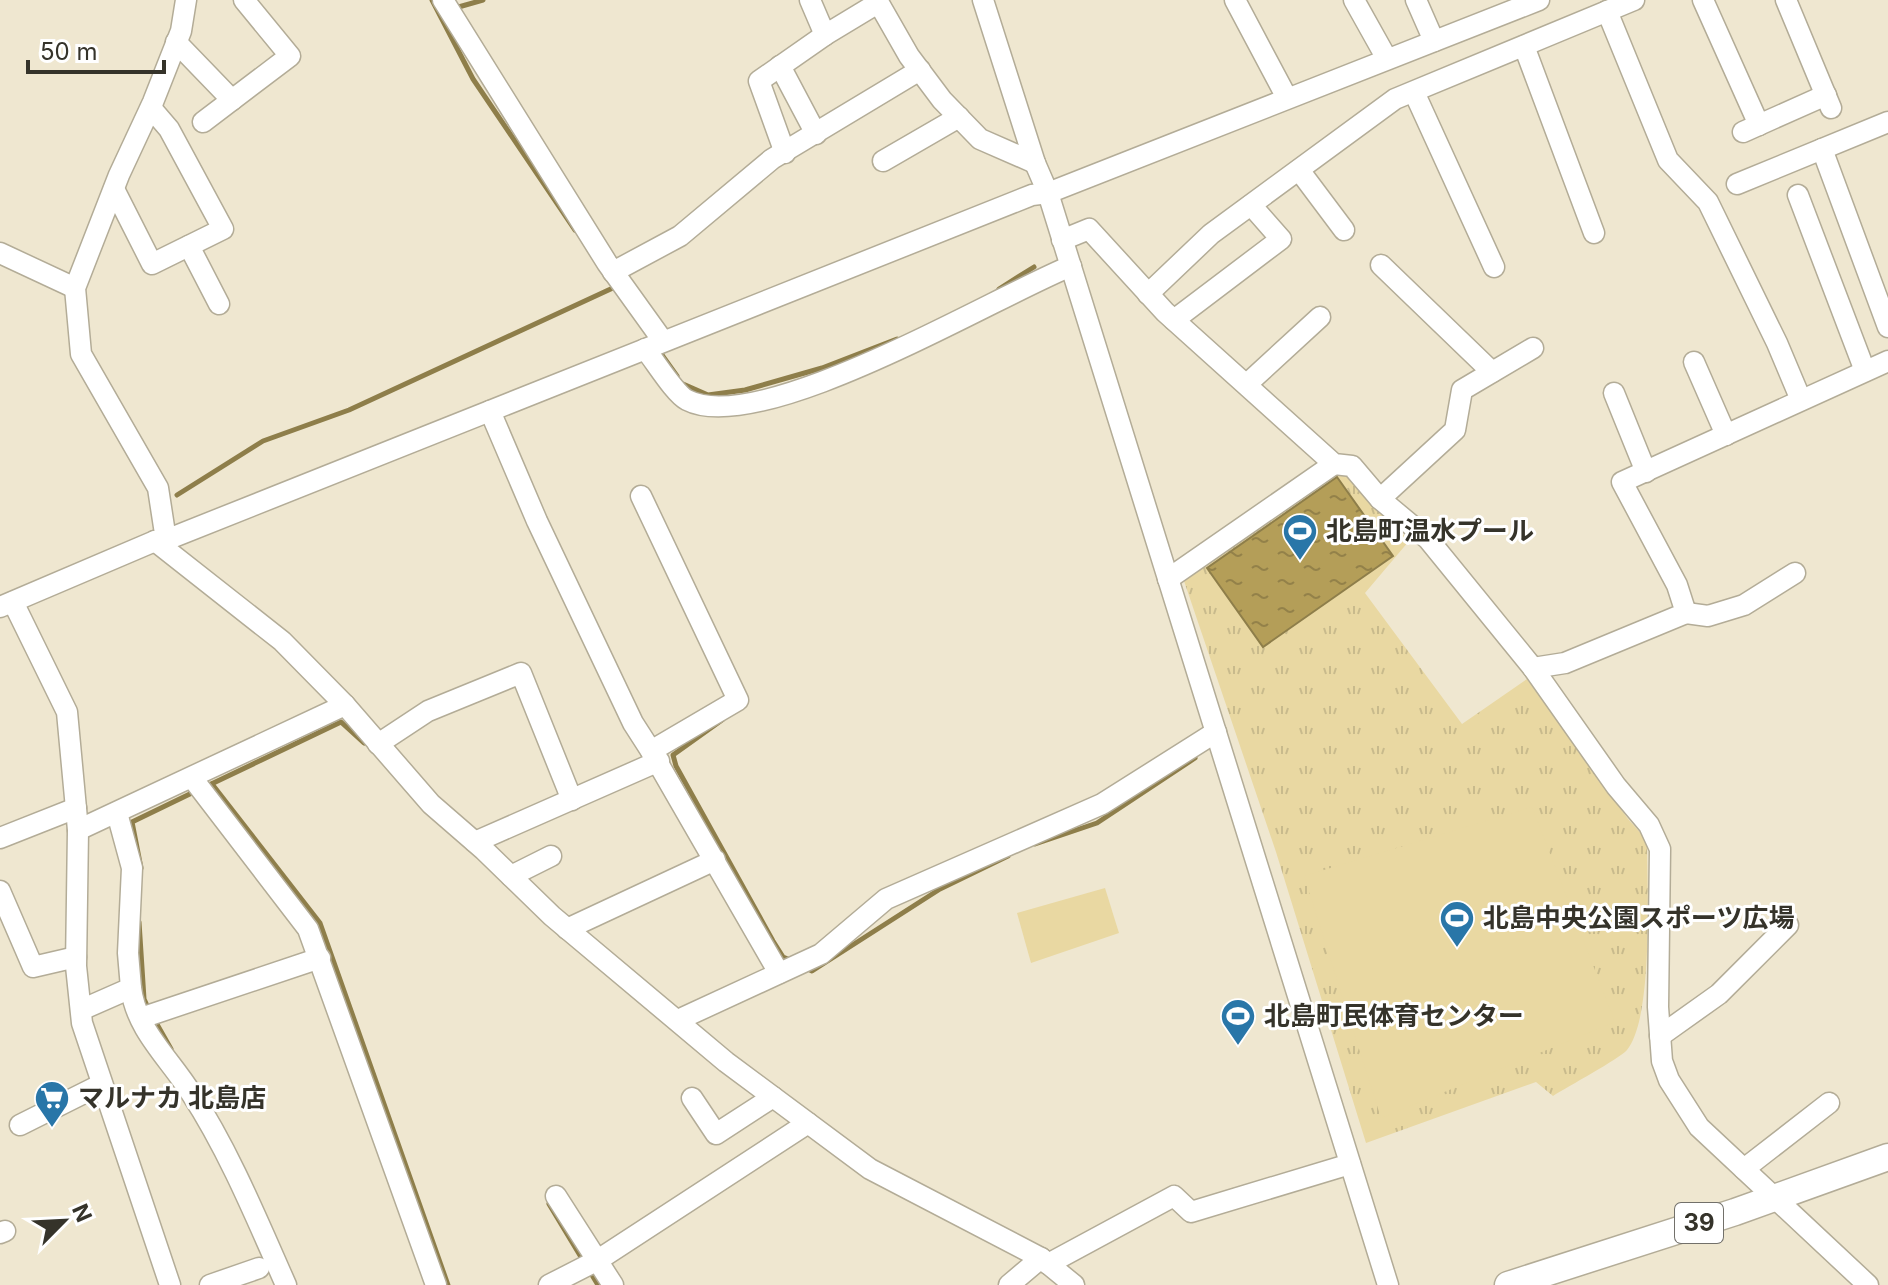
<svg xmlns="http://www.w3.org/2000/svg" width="1888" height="1285" font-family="Inter,'Noto Sans JP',sans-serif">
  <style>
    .grass { fill: url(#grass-tufts) }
    .garden { fill: #e9d8a2 }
    .water { fill: url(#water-ripples); stroke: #8e7e4a; stroke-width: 2 }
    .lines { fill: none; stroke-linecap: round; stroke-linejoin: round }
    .stream { stroke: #8e7e4a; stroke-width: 5 }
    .minor-casing { stroke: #b3ac97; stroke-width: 23 }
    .major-casing { stroke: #b3ac97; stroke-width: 29 }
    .minor { stroke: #fff; stroke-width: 20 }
    .major { stroke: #fff; stroke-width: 26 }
    .labels { text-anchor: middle; stroke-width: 6; stroke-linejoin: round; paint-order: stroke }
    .shield { fill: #fff; stroke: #72706a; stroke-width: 2 }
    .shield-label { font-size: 24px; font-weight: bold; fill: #35332a }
    .poi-label { font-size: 26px; font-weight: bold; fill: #35332a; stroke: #fff; text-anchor: start }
  </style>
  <defs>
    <pattern id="grass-tufts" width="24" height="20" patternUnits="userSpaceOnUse" patternTransform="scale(2)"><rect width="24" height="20" fill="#e9d8a2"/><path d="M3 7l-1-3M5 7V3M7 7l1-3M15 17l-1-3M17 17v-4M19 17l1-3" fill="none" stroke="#c8ba8c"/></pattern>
    <pattern id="water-ripples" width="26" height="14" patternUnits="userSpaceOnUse" patternTransform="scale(2)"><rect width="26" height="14" fill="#b49e58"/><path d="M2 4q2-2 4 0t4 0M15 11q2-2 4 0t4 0" fill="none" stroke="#938149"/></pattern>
  </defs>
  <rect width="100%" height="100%" fill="#efe7d0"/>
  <path class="grass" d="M1344 470 1409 541 1365 593 1462 724 1527 679 1628 819 1647 840C1647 885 1654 1017 1627 1050 1619 1059 1567 1087 1553 1096L1536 1082 1366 1143 1276 852 1183 578Z"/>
  <g class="garden">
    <path d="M1532 807 1615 1022 1381 1118 1304 876Z"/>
    <path d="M1105 888 1119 933 1031 963 1017 913Z"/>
  </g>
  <path class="water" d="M1337 477 1393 556 1263 647 1207 568Z"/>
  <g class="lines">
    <g class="stream">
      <path d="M432 0 473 79 575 230"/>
      <path d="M455 8 483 0"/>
      <path d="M999 289 1034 267"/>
      <path d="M657 348 677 376"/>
      <path d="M683 384 708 395 745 390 822 368 897 339"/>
      <path d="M177 495 263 441 349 410 615 287"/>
      <path d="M722 720 673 755 676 766 773 941 783 957 790 960"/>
      <path d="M212 784 320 923 448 1285"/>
      <path d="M205 787 341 722 364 743"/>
      <path d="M1035 844 1097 823 1195 758"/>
      <path d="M141 868 132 822 196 791"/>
      <path d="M139 922 144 999 149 1010"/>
      <path d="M806 968 812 971 940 889 1008 856"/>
      <path d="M154 1019 171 1049"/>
      <path d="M549 1204 584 1262"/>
      <path d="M589 1270 598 1285"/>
    </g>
    <g class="minor-casing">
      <g id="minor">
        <path d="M443 0 607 263 663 341"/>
        <path d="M810 0 825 35 878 3"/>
        <path d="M877 0 909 56 942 100 980 139 1035 163"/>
        <path d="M983 0 1035 163 1048 193 1388 1285"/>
        <path d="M1235 0 1287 98"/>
        <path d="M1354 0 1387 59"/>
        <path d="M1416 0 1434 41"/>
        <path d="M1703 0 1759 125"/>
        <path d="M1786 0 1831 108"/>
        <path d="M1607 11 1668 160 1708 202 1777 343 1801 400"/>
        <path d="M176 42 232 100"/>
        <path d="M1524 46 1594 233"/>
        <path d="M780 66 816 134"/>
        <path d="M1414 92 1494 267"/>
        <path d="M203 122 290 56 244 0"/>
        <path d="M1743 132 1826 95"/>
        <path d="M1822 149 1888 327"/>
        <path d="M785 153 759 81 825 35"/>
        <path d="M883 161 959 117"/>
        <path d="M1299 170 1344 230"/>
        <path d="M1737 184 1888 122"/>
        <path d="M114 189 152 264 223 229 169 129 151 108"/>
        <path d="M1798 195 1865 371"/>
        <path d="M1062 240 1089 229 1165 312 1334 464 1352 466 1380 499 1428 539 1533 668 1616 786 1649 825 1660 849 1658 1007 1662 1061 1669 1080 1699 1127 1868 1285"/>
        <path d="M189 246 219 304"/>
        <path d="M0 253 75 288"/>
        <path d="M1381 265 1492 372"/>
        <path d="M613 272 680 236 772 159 920 70"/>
        <path d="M1148 294 1211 234 1395 99 1634 0"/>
        <path d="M1174 320 1281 239 1251 205"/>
        <path d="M645 349C655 361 675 394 687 400 760 438 994 297 1071 266"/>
        <path d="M1694 362 1726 435"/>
        <path d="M1247 384 1320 317"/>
        <path d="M1614 393 1646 472"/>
        <path d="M490 411 537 521 633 723 651 751 738 700 641 496"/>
        <path d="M1380 499 1455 430 1462 390 1533 348"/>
        <path d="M166 540 158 488 81 354 75 288 119 175 153 102 181 31 186 0"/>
        <path d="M155 541 282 641 345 705 431 804 484 850 552 916 726 1062 870 1169 1041 1258 1074 1285"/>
        <path d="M1168 579 1334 464"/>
        <path d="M13 602 67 712 78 830 76 966 82 1023 170 1285"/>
        <path d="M0 607 155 541 166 540 1032 195 1048 193 1539 0"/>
        <path d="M1686 613 1708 616 1744 605 1795 573"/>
        <path d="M1533 668 1565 663 1686 613 1677 585 1622 482 1888 361"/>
        <path d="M378 744 428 711 521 673 572 800"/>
        <path d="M651 751 779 973"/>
        <path d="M193 779 308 929 436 1285"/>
        <path d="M78 830 345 705"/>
        <path d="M0 838 76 808"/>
        <path d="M475 842 659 761"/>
        <path d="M511 876 551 856"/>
        <path d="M0 891 33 967 76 957"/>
        <path d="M567 929 715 860"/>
        <path d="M131 988C136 1030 170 1059 191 1093 229 1151 258 1222 286 1285"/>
        <path d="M81 1010 131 988 128 953 132 868 117 813"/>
        <path d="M141 1018 320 958"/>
        <path d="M678 1020 821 954 886 899 1102 804 1216 732"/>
        <path d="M1660 1036 1719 994 1788 925"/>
        <path d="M692 1098 716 1134 773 1097"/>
        <path d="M20 1125 102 1084"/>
        <path d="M1744 1169 1829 1103"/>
        <path d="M556 1196 613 1285"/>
        <path d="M0 1233 5 1231"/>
        <path d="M1048 1264 1174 1196 1191 1212 1350 1164"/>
        <path d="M210 1285 259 1268"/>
        <path d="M549 1285 598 1260 808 1123"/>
        <path d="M1009 1285 1041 1258"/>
      </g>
    </g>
    <g class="major-casing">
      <path id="major" d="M1508 1285 1735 1212 1888 1157"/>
    </g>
    <use href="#minor" class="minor"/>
    <use href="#major" class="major"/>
  </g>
  <defs>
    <g id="stadium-pin" transform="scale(1.8)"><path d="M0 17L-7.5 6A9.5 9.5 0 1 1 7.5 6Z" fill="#2976a8" stroke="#fff"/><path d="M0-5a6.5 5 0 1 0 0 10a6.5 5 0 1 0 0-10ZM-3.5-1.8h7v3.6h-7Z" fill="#fff"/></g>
    <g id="supermarket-pin" transform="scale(1.8)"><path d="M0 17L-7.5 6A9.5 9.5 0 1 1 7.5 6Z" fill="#2976a8" stroke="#fff"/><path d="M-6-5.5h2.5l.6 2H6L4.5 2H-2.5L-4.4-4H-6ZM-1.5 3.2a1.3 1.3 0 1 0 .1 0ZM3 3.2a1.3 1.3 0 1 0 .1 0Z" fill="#fff"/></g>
  </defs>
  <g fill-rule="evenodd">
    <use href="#stadium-pin" x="1300" y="531"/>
    <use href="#stadium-pin" x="1457" y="918"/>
    <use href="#stadium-pin" x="1238" y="1016"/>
    <use href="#supermarket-pin" x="52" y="1098"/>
  </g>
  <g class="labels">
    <rect class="shield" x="1675" y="1203" width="48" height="40" rx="6"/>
    <g class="shield-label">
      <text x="1699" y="1231">39</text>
    </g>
    <g class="poi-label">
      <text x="1326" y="540">北島町温水プール</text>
      <text x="1483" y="927">北島中央公園スポーツ広場</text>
      <text x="1264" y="1025">北島町民体育センター</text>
      <text x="78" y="1107">マルナカ 北島店</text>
    </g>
  </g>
  <g transform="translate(64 1221) rotate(66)" stroke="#ffffff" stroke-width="6" paint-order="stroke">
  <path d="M0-6L14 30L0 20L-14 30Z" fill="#35332a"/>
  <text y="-12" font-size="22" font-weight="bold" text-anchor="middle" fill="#35332a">N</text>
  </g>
  <path d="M28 60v12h136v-12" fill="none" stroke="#35332a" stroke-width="4"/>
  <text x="40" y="60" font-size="24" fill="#35332a" stroke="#ffffff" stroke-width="6" paint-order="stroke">50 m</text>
</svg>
